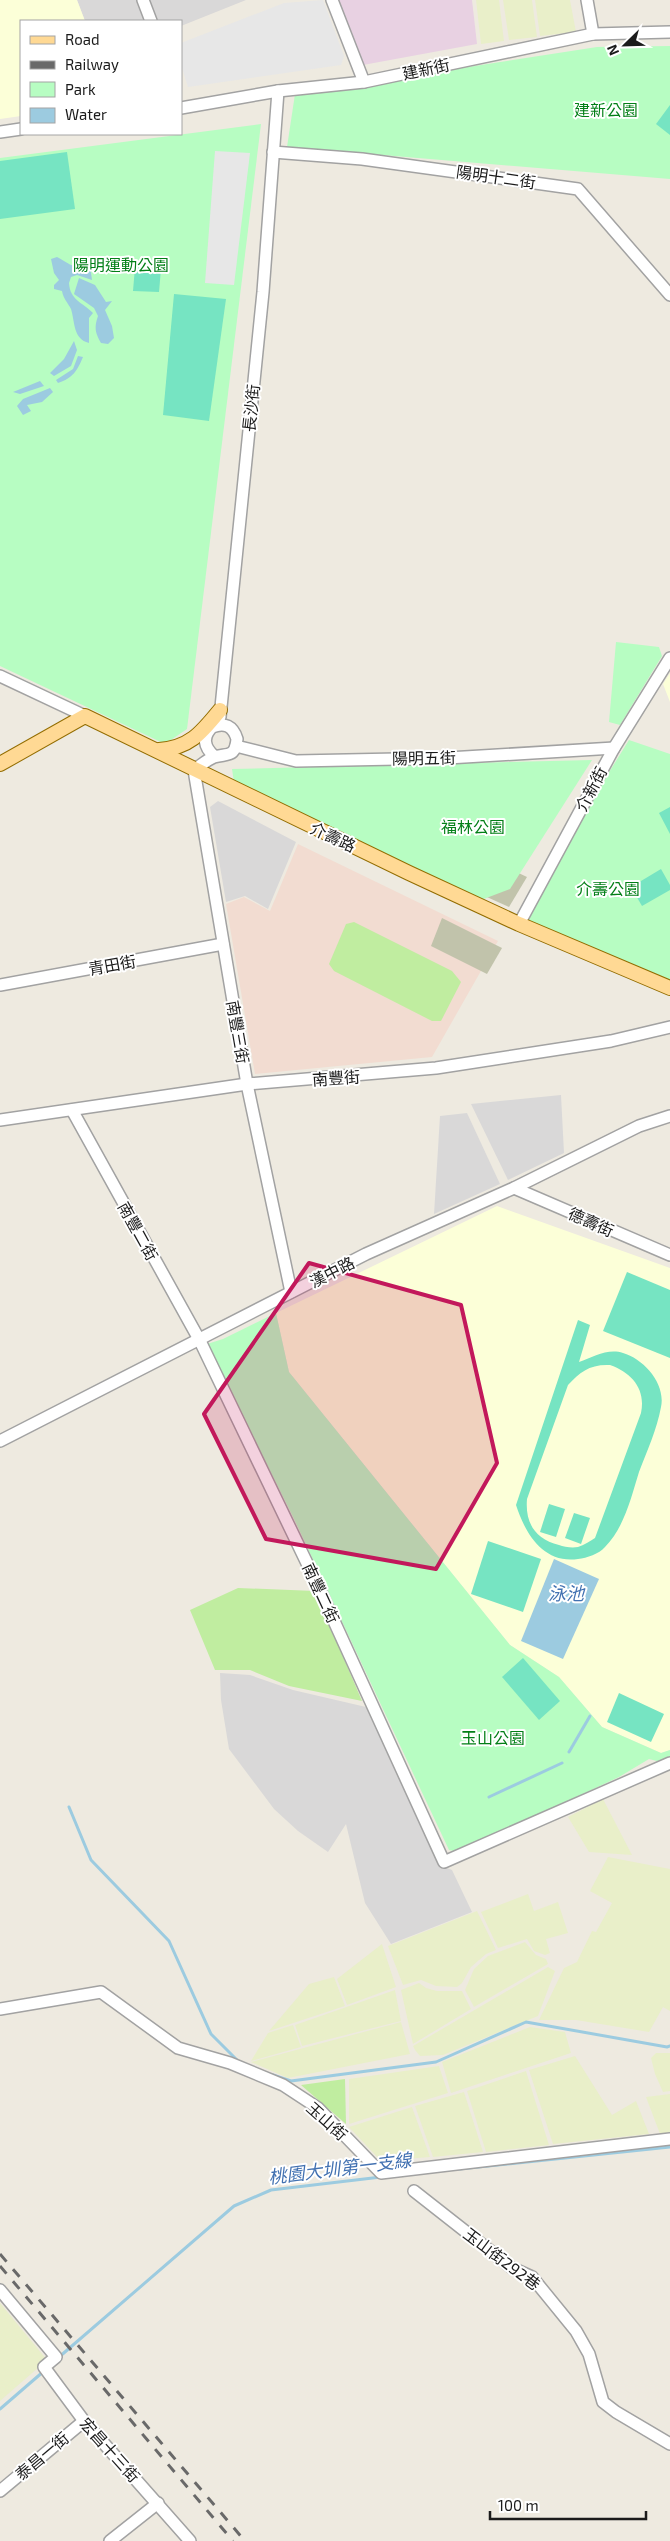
<svg xmlns="http://www.w3.org/2000/svg" width="670" height="2541" font-family="'Exo 2','Noto Sans TC',sans-serif">
  <style>
    .residential { fill: #d9d8d8 }
    .industrial { fill: #e8d1e2 }
    .education { fill: #fcffd8 }
    .military { fill: #f2dcd1 }
    .construction { fill: #c1c3ab }
    .farmland { fill: #e9efc9 }
    .grass { fill: #c0eda0 }
    .park { fill: #b7fdc2 }
    .pitch { fill: #76e4c2; fill-rule: evenodd }
    .parking { fill: #e7e7e7 }
    .water { fill: #9ccbe0 }
    .lines { fill: none; stroke-linecap: round; stroke-linejoin: round }
    .stream { stroke: #9ccbe0; stroke-width: 3 }
    .minor-casing { stroke: #a2a2a2; stroke-width: 14 }
    .major-casing { stroke: #936d00; stroke-width: 16 }
    .minor { stroke: #fff; stroke-width: 11 }
    .major { stroke: #ffd994; stroke-width: 14 }
    .rail { stroke: #696969; stroke-width: 3; stroke-dasharray: 10 10; stroke-linecap: butt }
    .marked { fill: #c2185b; fill-opacity: 0.2; stroke: #c2185b; stroke-width: 4; stroke-linejoin: round }
    .labels { text-anchor: middle; stroke-width: 4; stroke-linejoin: round; paint-order: stroke }
    .street-label { font-size: 16px; fill: #1b1b1b; stroke: #fff }
    .park-label { font-size: 16px; fill: #037f17; stroke: #fff }
    .water-label { font-size: 18px; font-style: italic; fill: #4271b1; stroke: #fff }
  </style>
  <rect width="100%" height="100%" fill="#eeeae0"/>
  <g class="residential">
    <path d="M77 0H136L144 21H85Z"/>
    <path d="M149 0H246L181 26V21H158Z"/>
    <path d="M218 801 296 842 268 909 245 896 226 902 210 807Z"/>
    <path d="M561 1095 564 1153 508 1180 471 1104Z"/>
    <path d="M467 1113 500 1184 434 1214 440 1116Z"/>
    <path d="M220 1673 250 1675 293 1690 366 1707 416 1809 440 1865 452 1870 472 1912 391 1944 365 1903 346 1824 328 1852 298 1831 274 1809 229 1749 221 1700Z"/>
  </g>
  <path class="industrial" d="M339 0H472L477 44 363 65Z"/>
  <g class="education">
    <path d="M0 0H77L85 21H21V116L0 119Z"/>
    <path d="M670 673V702L663 684Z"/>
    <path d="M497 1206 670 1268V1750L661 1753 602 1727 559 1677 510 1645 289 1372 276 1313Z"/>
  </g>
  <path class="military" d="M298 844 498 941 432 1057 255 1074 226 904 244 897 270 911Z"/>
  <g class="construction">
    <path d="M462 846 527 877 509 907 447 879Z"/>
    <path d="M442 918 502 948 487 974 431 946Z"/>
  </g>
  <g class="farmland">
    <path d="M476 0H499L504 41 481 44Z"/>
    <path d="M503 0H532L537 37 509 40Z"/>
    <path d="M535 0H570L576 32 540 36Z"/>
    <path d="M603 1799 632 1855 589 1852 568 1817Z"/>
    <path d="M608 1857 670 1869V2011L663 2007 649 2032 576 2020H539L564 1968 577 1962 592 1931 596 1932 612 1903 590 1891Z"/>
    <path d="M528 1894 534 1911 558 1902 568 1933 546 1939 550 1953 545 1955 534 1951 527 1939 498 1948 481 1912Z"/>
    <path d="M477 1911 496 1950 486 1954 471 1967 462 1983 457 1987 436 1986 421 1980 403 1985 388 1946Z"/>
    <path d="M525 1942 536 1955 546 1959 548 1964 474 2007 465 1990 474 1969 488 1956Z"/>
    <path d="M382 1944 396 1987 347 2005 337 1979Z"/>
    <path d="M548 1967 555 1971 538 2016 443 2055 420 2056 415 2050 413 2046Z"/>
    <path d="M334 1977 345 2006 269 2031 309 1984Z"/>
    <path d="M419 1983 426 1988 437 1991H462L471 2009 413 2044 401 1990Z"/>
    <path d="M395 1990 401 2021 302 2046 295 2025Z"/>
    <path d="M401 2022 410 2054 288 2078 251 2062Z"/>
    <path d="M293 2025 301 2047 251 2061 268 2033Z"/>
    <path d="M530 2027 565 2032 571 2053 451 2093 442 2062Z"/>
    <path d="M656 2053H670V2091L663 2092 655 2074 651 2058Z"/>
    <path d="M575 2056 612 2115 636 2101 649 2134 553 2144 529 2070Z"/>
    <path d="M439 2066 448 2093 349 2124V2079Z"/>
    <path d="M526 2071 549 2145 486 2152 467 2091Z"/>
    <path d="M464 2092 483 2152 433 2157 415 2106Z"/>
    <path d="M670 2094V2133L660 2134 646 2097Z"/>
    <path d="M412 2107 430 2157 381 2161 349 2127Z"/>
    <path d="M0 2303 47 2360 0 2401Z"/>
  </g>
  <g class="grass">
    <path d="M354 922 452 971 461 982 441 1021H432L334 971 329 964 346 924Z"/>
    <path d="M238 1588 315 1591 362 1701 289 1686 250 1670H215L190 1610Z"/>
    <path d="M345 2079 346 2124 301 2085Z"/>
  </g>
  <g class="park">
    <path d="M670 46V179L287 147 295 94 597 47Z"/>
    <path d="M261 124 187 729 165 744 0 666V158Z"/>
    <path d="M616 642 659 647 662 656 620 725 609 722Z"/>
    <path d="M629 740 670 754V983L518 919Z"/>
    <path d="M592 760 510 889 481 900 235 789 232 769Z"/>
    <path d="M276 1313 289 1372 510 1645 559 1677 602 1727 661 1753 670 1750V1760L661 1762 649 1759 619 1777 459 1852 449 1850 294 1519 207 1344 223 1339Z"/>
  </g>
  <g class="pitch">
    <path d="M670 105V135L656 124Z"/>
    <path d="M67 152 75 209 0 219V161Z"/>
    <path d="M135 267 161 269 159 292 133 291Z"/>
    <path d="M174 294 226 299 209 421 163 415Z"/>
    <path d="M670 807V834L659 813Z"/>
    <path d="M661 869 670 885V890L642 906 631 887Z"/>
    <path d="M627 1272 670 1290V1358L603 1331Z"/>
    <path d="M578 1320 590 1325 579 1362C593 1357 608 1348 623 1353 644 1359 666 1384 661 1407 657 1429 647 1451 639 1472 631 1498 624 1528 605 1547 599 1554 587 1558 578 1559 543 1564 525 1533 516 1505ZM610 1365C632 1373 646 1389 641 1413L595 1538C590 1541 584 1545 578 1547 572 1548 564 1547 559 1545 535 1539 525 1523 527 1499L568 1385C580 1372 590 1364 610 1365Z"/>
    <path d="M549 1504 565 1509 556 1537 540 1532Z"/>
    <path d="M574 1513 590 1518 581 1544 565 1538Z"/>
    <path d="M488 1541 541 1559 523 1612 471 1594Z"/>
    <path d="M523 1658 560 1701 539 1720 502 1677Z"/>
    <path d="M619 1693 664 1714 651 1742 607 1722Z"/>
  </g>
  <g class="parking">
    <path d="M323 0 344 56 341 65 188 87 181 65V43L284 3Z"/>
    <path d="M215 151 250 153 234 285 205 283Z"/>
  </g>
  <g class="water">
    <path d="M57 257C73 265 74 272 89 258L93 261 90 266 92 280 77 275 71 277 69 283C70 300 82 302 93 313L89 318V343C73 339 75 322 71 309 68 303 63 298 62 291L54 289V285L59 280 54 273 51 259Z"/>
    <path d="M79 278 95 285 106 302 112 301 105 310 112 326 114 338 108 344 101 343C95 333 94 327 98 316L94 308 74 294Z"/>
    <path d="M74 341 77 350 71 366 54 376 50 373 64 359Z"/>
    <path d="M78 356 83 357C77 371 73 378 58 383L56 380 73 369Z"/>
    <path d="M40 381 44 386 20 394 13 392Z"/>
    <path d="M50 388 53 392 42 402 27 405 31 411 23 415 17 406 23 399Z"/>
    <path d="M554 1559 599 1579 563 1659 521 1641Z"/>
  </g>
  <g class="lines">
    <g class="stream">
      <path d="M569 1752 590 1716"/>
      <path d="M489 1797 562 1763"/>
      <path d="M69 1807 91 1860 169 1941 211 2034 239 2062"/>
      <path d="M273 2075 291 2081 436 2062 526 2022 667 2047 670 2046"/>
      <path d="M459 2169 670 2147"/>
      <path d="M58 2358 234 2206 271 2190 381 2177"/>
      <path d="M0 2409 44 2371"/>
    </g>
    <g class="minor-casing">
      <g id="minor">
        <path d="M143 0 151 21"/>
        <path d="M332 0 364 82"/>
        <path d="M587 0 593 34"/>
        <path d="M181 108 278 91 364 82 593 34 670 32"/>
        <path d="M0 132 21 129"/>
        <path d="M273 152 362 159 578 189 670 295"/>
        <path d="M0 676 85 716"/>
        <path d="M220 717 263 292 278 91"/>
        <path d="M236 746 296 761 448 758 614 748"/>
        <path d="M214 756C204 747 202 737 212 727 225 722 233 726 237 739 235 758 228 753 214 757 208 759 200 766 194 770L247 1084 291 1292"/>
        <path d="M519 924 614 748 670 658"/>
        <path d="M0 985 223 944"/>
        <path d="M72 1110 200 1341 318 1586 444 1862 670 1763"/>
        <path d="M0 1120 247 1084 436 1068 611 1041 670 1027"/>
        <path d="M514 1188 670 1255"/>
        <path d="M0 1441 366 1254 514 1188 639 1126 670 1116"/>
        <path d="M0 2009 101 1992 178 2048 230 2063 283 2085 318 2108 381 2173 670 2139"/>
        <path d="M414 2191 512 2268 532 2277 576 2331 589 2354 603 2402 616 2412 670 2444"/>
        <path d="M0 2290 56 2357 44 2367 84 2421 190 2541"/>
        <path d="M0 2491 84 2421"/>
        <path d="M110 2541 158 2503"/>
      </g>
    </g>
    <g class="major-casing">
      <g id="major">
        <path d="M159 750C190 748 202 732 220 710"/>
        <path d="M0 764 85 716 409 873 519 924 670 988"/>
      </g>
    </g>
    <use href="#minor" class="minor"/>
    <use href="#major" class="major"/>
    <g class="rail">
      <path d="M0 2254 245 2541"/>
      <path d="M0 2266 233 2541"/>
    </g>
  </g>
  <path class="marked" d="M309 1263 461 1305 497 1463 436 1569 266 1539 204 1414Z"/>
  <g class="labels">
    <g class="street-label">
      <text transform="translate(426 69) rotate(-12)" y="6">建新街</text>
      <text transform="translate(496 177) rotate(8)" y="6">陽明十二街</text>
      <text transform="translate(251 408) rotate(-84)" y="6">長沙街</text>
      <text transform="translate(424 758) rotate(-1)" y="6">陽明五街</text>
      <text transform="translate(591 789) rotate(-62)" y="6">介新街</text>
      <text transform="translate(333 837) rotate(25)" y="6">介壽路</text>
      <text transform="translate(112 965) rotate(-10)" y="6">青田街</text>
      <text transform="translate(238 1032) rotate(80)" y="6">南豐三街</text>
      <text transform="translate(336 1078) rotate(-4)" y="6">南豐街</text>
      <text transform="translate(591 1222) rotate(24)" y="6">德壽街</text>
      <text transform="translate(138 1231) rotate(61)" y="6">南豐二街</text>
      <text transform="translate(332 1272) rotate(-27)" y="6">漢中路</text>
      <text transform="translate(321 1593) rotate(65)" y="6">南豐二街</text>
      <text transform="translate(327 2121) rotate(42)" y="6">玉山街</text>
      <text transform="translate(502 2259) rotate(37)" y="6">玉山街292巷</text>
      <text transform="translate(110 2450) rotate(48)" y="6">宏昌十三街</text>
      <text transform="translate(42 2456) rotate(-40)" y="6">泰昌一街</text>
    </g>
    <g class="park-label">
      <text x="606" y="116">建新公園</text>
      <text x="121" y="271">陽明運動公園</text>
      <text x="473" y="833">福林公園</text>
      <text x="608" y="895">介壽公園</text>
      <text x="493" y="1744">玉山公園</text>
    </g>
    <g class="water-label">
      <text x="566" y="1600">泳池</text>
      <text transform="translate(340 2169) rotate(-7)" y="6">桃園大圳第一支線</text>
    </g>
  </g>
  <rect x="20" y="20" width="162" height="115" fill="#ffffff" stroke="#a4a4a4"/>
  <rect x="30" y="36" width="25" height="8" fill="#ffd994" stroke="#a4a4a4"/>
  <text x="65" y="45" font-size="15" fill="#1b1b1b">Road</text>
  <rect x="30" y="61" width="25" height="8" fill="#696969" stroke="#a4a4a4"/>
  <text x="65" y="70" font-size="15" fill="#1b1b1b">Railway</text>
  <rect x="30" y="82" width="25" height="15" fill="#b7fdc2" stroke="#a4a4a4"/>
  <text x="65" y="95" font-size="15" fill="#1b1b1b">Park</text>
  <rect x="30" y="108" width="25" height="15" fill="#9ccbe0" stroke="#a4a4a4"/>
  <text x="65" y="120" font-size="15" fill="#1b1b1b">Water</text>
  <g transform="translate(625 45) rotate(247)" stroke="#ffffff" stroke-width="4" paint-order="stroke">
  <path d="M0-4L9 19L0 12L-9 19Z" fill="#1b1b1b"/>
  <text y="-8" font-size="14" font-weight="bold" text-anchor="middle" fill="#1b1b1b">N</text>
  </g>
  <path d="M490 2511v8h156v-8" fill="none" stroke="#1b1b1b" stroke-width="2.5"/>
  <text x="498" y="2511" font-size="15" fill="#1b1b1b" stroke="#ffffff" stroke-width="4" paint-order="stroke">100 m</text>
</svg>
